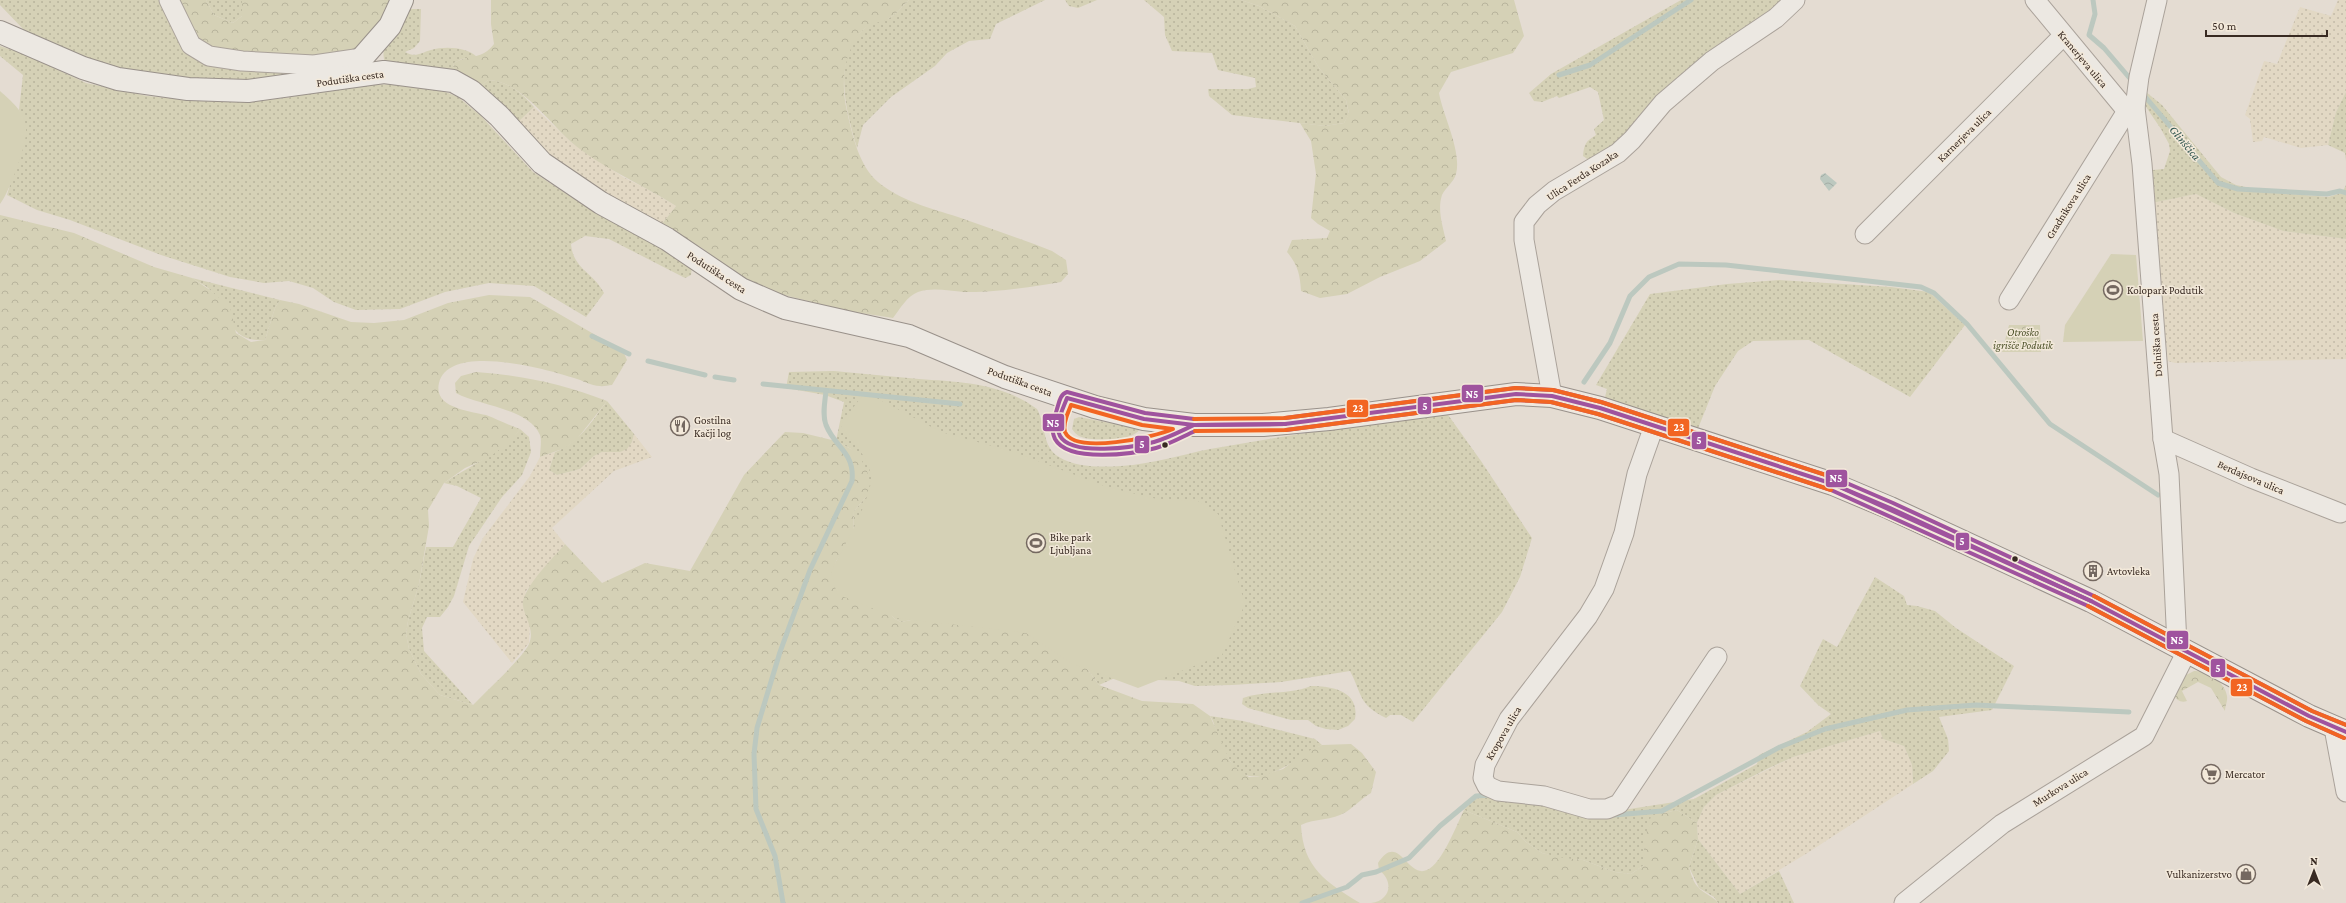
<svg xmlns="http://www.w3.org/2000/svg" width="2346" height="903" font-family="'Crimson Pro',serif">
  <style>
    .farmland { fill: url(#farmland-dots) }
    .grass { fill: url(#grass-dots) }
    .forest { fill: url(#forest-crowns) }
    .garden { fill: #d5d1b6 }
    .water { fill: url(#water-waves) }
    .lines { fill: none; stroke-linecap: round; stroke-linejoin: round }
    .stream { stroke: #bcc8bf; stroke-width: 5 }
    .street-casing { stroke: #aaa29a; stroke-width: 21 }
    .secondary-casing { stroke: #99918a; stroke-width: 24 }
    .street { stroke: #ece8e2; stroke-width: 19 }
    .secondary { stroke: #ece8e2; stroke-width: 22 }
    .bus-1-casing { stroke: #f3e9da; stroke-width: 7 }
    .bus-2-casing { stroke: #f3e9da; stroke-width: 7 }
    .bus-3-casing { stroke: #f3e9da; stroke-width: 7 }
    .bus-1 { stroke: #9f539e; stroke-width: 4 }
    .bus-2 { stroke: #9f539e; stroke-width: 4 }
    .bus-3 { stroke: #f26522; stroke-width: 4 }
    .bus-dot { fill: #382a22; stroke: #f3e9da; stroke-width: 1.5 }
    .labels { text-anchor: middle; stroke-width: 3; stroke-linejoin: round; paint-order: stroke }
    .street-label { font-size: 11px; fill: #382a22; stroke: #f3e9da }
    .poi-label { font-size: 11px; fill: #382a22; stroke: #f3e9da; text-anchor: start }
    .park-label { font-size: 11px; font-style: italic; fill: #4e532b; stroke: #f3e9da }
    .water-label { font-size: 12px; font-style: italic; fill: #335750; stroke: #f3e9da }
    .line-badge { stroke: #f3e9da; stroke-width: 1.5 }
    .badge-label { font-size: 11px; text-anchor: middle; font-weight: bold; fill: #fff }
  </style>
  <defs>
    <pattern id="farmland-dots" width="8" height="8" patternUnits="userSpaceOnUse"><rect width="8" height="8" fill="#e2d8c4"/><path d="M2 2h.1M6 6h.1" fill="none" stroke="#c3baa8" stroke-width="1.8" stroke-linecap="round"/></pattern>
    <pattern id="grass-dots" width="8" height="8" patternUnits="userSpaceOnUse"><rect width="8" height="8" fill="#d5d1b6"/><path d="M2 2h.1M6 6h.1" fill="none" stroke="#b8b49c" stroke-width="1.8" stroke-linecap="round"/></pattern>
    <pattern id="forest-crowns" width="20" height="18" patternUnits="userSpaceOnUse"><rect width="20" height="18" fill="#d5d1b6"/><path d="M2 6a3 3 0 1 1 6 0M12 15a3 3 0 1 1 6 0" fill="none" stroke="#b8b49c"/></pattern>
    <pattern id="water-waves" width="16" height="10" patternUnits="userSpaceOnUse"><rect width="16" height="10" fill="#bcc8bf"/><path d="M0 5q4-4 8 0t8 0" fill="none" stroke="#a2aca4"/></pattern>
  </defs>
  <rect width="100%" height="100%" fill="#e4dcd2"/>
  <g class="farmland">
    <path d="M2338 0H2346V92L2336 112 2328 145 2301 148 2264 137 2262 141 2253 142 2250 119 2245 115 2264 61 2277 64 2300 7 2331 16Z"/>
    <path d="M534 107 572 143 623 177 647 189 676 206 661 225 624 204 552 158 517 123Z"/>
    <path d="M2196 194 2234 213 2283 231 2346 239V359L2175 363 2168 361 2152 203Z"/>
    <path d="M634 434 652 457 614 471 552 528 565 544 526 591 523 605 530 623 529 643 512 663 463 602 473 559 483 538 530 476 540 457 555 452 549 470 557 475 580 469 594 456 602 452H620L632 442Z"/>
    <path d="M1880 731 1883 739 1904 746 1912 765 1913 784 1809 852 1740 894 1698 839 1697 823 1704 807 1716 795 1793 757Z"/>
  </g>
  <g class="grass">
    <path d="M0 0H164L296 69 297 77 247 82 200 81 108 67 25 31 0 5Z"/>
    <path d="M206 0H242V16L233 23 214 15Z"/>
    <path d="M909 0H1045L996 24 990 39 969 41 947 53 935 66 891 97 863 125 857 148C845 108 830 52 871 23 877 19 885 21 891 17 898 13 903 5 909 0Z"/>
    <path d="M1065 0H1097L1078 8 1069 6Z"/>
    <path d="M1144 0H1241L1259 6 1295 26 1319 68 1346 100 1349 114 1344 123 1325 126 1232 115 1209 96 1208 89H1248L1256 87 1255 78 1218 70 1212 53 1172 51 1165 35 1164 17Z"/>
    <path d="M1681 0H1780L1769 16 1621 142 1590 161 1583 156C1584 144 1586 141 1596 135L1594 129 1604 120 1598 92 1590 87 1559 98 1557 96 1542 102 1534 101 1529 93 1551 74Z"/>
    <path d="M409 9H421L420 41 414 48 405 52C416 58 420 53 431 50 445 46 467 47 477 57L462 59 454 63 453 69 385 62C378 43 398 24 409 9Z"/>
    <path d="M0 46 24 54 86 83 147 96 196 101 247 102 285 98 355 86 393 84 436 88 458 97 481 116 533 172 602 217 641 235 692 266 691 275 685 278 609 239 585 236 571 244C573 269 594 273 604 293L586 317 534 286 489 283 445 292 400 309 356 310 334 302 313 288 289 281 264 283 230 277 161 255 70 220 37 210 7 195 26 129 19 110 23 75 0 56Z"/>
    <path d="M488 80C506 80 522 93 534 107L517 123 482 85Z"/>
    <path d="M2146 92 2162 105 2221 177 2236 185 2269 192 2328 197 2342 193 2346 185V239L2283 231 2234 213 2196 194 2152 203 2153 170 2164 169 2170 151 2169 144 2161 129 2142 101Z"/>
    <path d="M2346 92V161L2345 153 2328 145 2336 112Z"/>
    <path d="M192 278 280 300 275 308 265 340C226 343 232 311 210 290 206 285 197 282 192 278Z"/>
    <path d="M1779 280 1891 287 1929 292 1965 325 1910 397 1809 340 1753 341 1738 351 1715 386 1697 431 1604 401 1607 389 1596 385 1650 294 1727 284Z"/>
    <path d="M834 371C862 374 890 376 919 379 961 382 1002 383 1037 409 1046 425 1042 447 1059 457 1077 468 1101 467 1121 466 1153 464 1180 455 1210 449 1288 435 1367 424 1446 412L1481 461 1532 538 1520 577 1502 612 1413 722 1401 715H1390L1386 718C1358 704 1363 696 1350 671L1281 682 1232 685 1195 686 1179 681 1115 678 1099 685 1085 666 921 618 901 622 895 619 886 610 835 574 836 561 853 539 854 511 866 497 851 449 836 441 844 402 825 395 786 388 789 372Z"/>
    <path d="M607 401 634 434 632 442 627 449 620 452H602L594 456 580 469 557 475 549 470 555 452C579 443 592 421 607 401Z"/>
    <path d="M1079 417 1137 428 1139 430C1133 441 1090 442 1079 436 1076 434 1074 432 1072 429L1074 419Z"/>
    <path d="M520 429 529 437 531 452 522 475 502 497 469 546 454 596 448 607 440 617H427L422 628 424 651 473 705 440 695 421 674 409 649 406 634 408 621 419 584 426 547H453L481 498 457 486 444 483C470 465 500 455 520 429Z"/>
    <path d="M1875 577 1904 596 1907 605 1917 606 1935 611 1956 628 2014 666 1992 710 1939 717 1948 739 1949 751 1933 771 1913 784 1912 765 1904 746 1883 739 1880 731 1793 757 1767 769 1716 795 1704 807 1697 823 1677 810 1664 813 1644 841V865L1631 874 1615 872 1583 860 1564 859 1542 853 1526 842 1517 832 1464 810 1473 799 1496 796 1623 810 1694 799 1757 764 1759 755 1807 732 1831 714 1818 705 1800 686 1823 639 1837 647Z"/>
    <path d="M1311 686C1332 686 1360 691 1355 719L1348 726 1338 730 1326 729 1316 726 1308 720H1291L1248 708 1242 704 1243 698C1266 690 1290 695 1311 686Z"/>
    <path d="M1210 716 1243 721 1315 739 1322 745C1295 758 1251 800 1229 759 1225 751 1220 744 1217 736 1215 729 1215 723 1210 716Z"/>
    <path d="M1698 839 1740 894 1779 871 1794 903H1718L1714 897 1699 888 1689 867Z"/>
  </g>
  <g class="forest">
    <path d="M173 0H206L214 15 233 23 242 16V0H394L390 12 362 47 306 59 210 52 193 40Z"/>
    <path d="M491 0H909C903 5 898 13 891 17 879 25 869 20 858 36 843 57 841 86 847 111 852 134 859 166 878 182 901 201 930 208 958 217 989 228 1021 239 1052 251L1066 260 1068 274 1061 282C1033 287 992 293 964 292 949 291 933 287 918 292 907 296 900 309 893 318L848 311 784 295 746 282 702 248 661 225 676 206C642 184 602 168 571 142 549 122 519 80 488 80L482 85 453 69 454 63C470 54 482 60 494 44L491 24Z"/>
    <path d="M1241 0H1514L1524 36 1513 53 1451 72 1439 93C1443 116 1462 151 1456 174 1454 182 1445 188 1442 195 1437 210 1443 227 1446 241L1420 261 1380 277 1347 294 1320 298 1301 291C1300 275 1298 265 1287 252L1292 240 1327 238 1330 231 1318 224 1311 218 1316 174 1311 141 1300 123 1325 126 1344 123 1349 113 1346 100 1319 68 1295 26 1259 6Z"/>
    <path d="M0 215 74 233 154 267 192 278 210 290 230 307 236 333 251 342 265 340 275 308 280 300 299 304 351 322 374 323 404 320 448 303 489 295 530 297 623 351 627 360 612 385C608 385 603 387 600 386 591 386 582 380 574 378 547 369 449 342 439 383 433 408 470 411 486 415 497 419 508 425 520 429L511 441 488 458 465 468 444 483 428 510 429 526 419 584 408 621 406 634 409 649 421 674 440 695 473 705C486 691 521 660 529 644 535 630 525 618 523 606 520 590 555 556 565 544L602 583 645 563 690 571 744 475 785 432 803 433 836 441 851 449 861 459 867 471 870 484 866 497 854 511 853 539 836 561 835 574 886 610 895 619 901 622 921 618 1017 622 1085 666 1099 685 1142 701 1193 704 1210 716 1230 761 1238 770 1249 777H1257L1283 769 1304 753 1322 745 1351 744 1362 753 1376 772 1371 793C1362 798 1355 806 1346 812 1332 821 1315 818 1301 825 1303 868 1326 882 1360 903H0Z"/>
    <path d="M2009 325H2040L2041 352H2002Z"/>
    <path d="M476 372C522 375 564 384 607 401L577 439 565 448 540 457C540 450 542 441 540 435 529 408 479 406 456 393L455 383 461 376Z"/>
    <path d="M2194 671C2207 670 2225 682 2227 696 2228 700 2225 707 2225 711L2211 688 2198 682 2182 691 2187 701C2181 703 2176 700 2174 695L2184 676Z"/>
    <path d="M1464 810 1517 832 1526 842 1542 853 1564 858 1583 860 1615 872 1631 874 1644 865V841L1651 816 1677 810 1697 823 1698 839 1689 867C1691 874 1693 882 1698 887 1704 894 1713 896 1718 903H1371C1391 900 1394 881 1379 870L1378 863C1399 831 1407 879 1427 870 1442 864 1457 824 1464 810Z"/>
  </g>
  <g class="garden">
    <path d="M0 91C11 101 25 112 26 128 28 143 9 193 0 204Z"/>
    <path d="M2111 254 2136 255 2143 341 2063 342 2065 325Z"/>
    <path d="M865 392 941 432 1014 452 1107 487 1157 499 1198 501 1218 514 1245 604 1222 655 1138 688 1071 663 1026 633 897 618 837 594 831 572C841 552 874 495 871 475 868 456 851 440 840 425Z"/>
  </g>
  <path class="water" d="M1825 173 1837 183 1829 191 1820 179 1821 175Z"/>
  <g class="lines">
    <g class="stream">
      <path d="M2093 0 2095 14 2089 35 2104 48 2133 82"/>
      <path d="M1559 75 1590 65 1691 0"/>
      <path d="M2142 93 2218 183 2238 189 2327 194 2340 191 2346 193"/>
      <path d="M592 336 629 354"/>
      <path d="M648 361 705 375"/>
      <path d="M715 377 734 380"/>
      <path d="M1584 382 1610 343 1630 296 1649 277 1679 264 1726 265 1921 287 1934 293 1967 324 2050 424 2158 495"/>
      <path d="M763 384 960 404"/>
      <path d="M1614 815 1662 811 1780 747 1825 729 1907 710 1976 705 2129 712"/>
      <path d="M783 903 775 856 756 809 754 754 757 728 780 652 810 570 852 481C855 452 835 448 826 425 822 414 825 402 826 391"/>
      <path d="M1302 903 1347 887 1362 875 1376 872 1409 858 1440 826 1476 796 1491 795"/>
    </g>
    <g class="street-casing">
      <g id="street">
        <path d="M169 0 191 45 209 56 242 61 314 65 362 58"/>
        <path d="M2035 0 2127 111 2135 108"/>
        <path d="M2157 0 2139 77 2135 108 2142 164 2163 439 2169 474 2177 645"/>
        <path d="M1865 234 2063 36"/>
        <path d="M2009 300 2127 111"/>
        <path d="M1552 396 1524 240V222L1537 205 1554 191 1618 153 1632 140 1663 103 1712 61 1776 18 1795 0"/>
        <path d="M1654 426 1637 474 1624 533 1604 589 1588 616 1509 719 1485 765 1483 778 1487 786 1498 791 1544 796 1589 809H1607L1619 804 1717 657"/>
        <path d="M2163 439 2251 478 2340 513"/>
        <path d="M2334 728 2346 792"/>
        <path d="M1904 903 2002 824 2144 736 2187 651"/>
      </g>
    </g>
    <g class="secondary-casing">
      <g id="secondary">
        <path d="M0 32 83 68 118 79 188 89 248 91 384 72 453 81 471 91 499 116 542 163 601 203 667 239 741 289 785 308 909 336 1005 377 1095 407 1144 419 1194 425H1263L1329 419 1516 394 1552 396 1600 408 1833 484 1890 508 2091 601 2309 716 2346 732"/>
        <path d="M358 75 362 58 390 26 402 0"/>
      </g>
    </g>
    <use href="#street" class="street"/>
    <use href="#secondary" class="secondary"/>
    <g class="bus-1-casing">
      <g id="bus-1">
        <path d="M1067 398 1144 419 1194 425C1181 431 1168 438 1154 442 1135 447 1072 457 1060 436 1054 425 1063 409 1067 398Z"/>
        <path d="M1285 424 1516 394 1552 396 1600 408 1833 484"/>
        <path d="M1194 425 1285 424"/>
        <path d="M1194 425 1285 424"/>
        <path d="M1833 484 1890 508 2091 601"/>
        <path d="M1833 484 2091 601"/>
        <path d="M2091 601 2309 716 2346 732"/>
      </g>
    </g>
    <g class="bus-2-casing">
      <g id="bus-2">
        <path d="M1285 418 1516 388 1553 390 1601 402 1835 478 1893 503 2094 596 2312 711 2346 725"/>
        <path d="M1194 419 1145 413 1067 392C1060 394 1059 403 1057 409 1054 419 1050 429 1055 439 1068 463 1134 454 1156 448 1170 444 1182 437 1195 431"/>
        <path d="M1286 430 1516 400 1551 402 1598 414 1831 490 2088 606 2306 721 2344 738"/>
      </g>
    </g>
    <g class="bus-3-casing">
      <g id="bus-3">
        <path d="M1071 405 1142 425 1173 429C1155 437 1075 455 1065 432 1062 424 1068 413 1071 405Z"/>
        <path d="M1194 419 1285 418 1515 388 1553 390 1601 402 1835 478"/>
        <path d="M1195 431 1286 430 1516 400 1551 402 1598 414 1831 490"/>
        <path d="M2094 596 2312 711 2346 725"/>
        <path d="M2088 606 2306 721 2344 738"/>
      </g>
    </g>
    <use href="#bus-1" class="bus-1"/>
    <use href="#bus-2" class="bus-2"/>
    <use href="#bus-3" class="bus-3"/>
  </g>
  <defs>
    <g id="stadium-ring" transform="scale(1)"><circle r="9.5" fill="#f3e9da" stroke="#746860" stroke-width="1.5"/><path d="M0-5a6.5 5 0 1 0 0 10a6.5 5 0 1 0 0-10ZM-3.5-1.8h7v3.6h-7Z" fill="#746860"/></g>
    <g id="restaurant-ring" transform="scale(1)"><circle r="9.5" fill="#f3e9da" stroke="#746860" stroke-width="1.5"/><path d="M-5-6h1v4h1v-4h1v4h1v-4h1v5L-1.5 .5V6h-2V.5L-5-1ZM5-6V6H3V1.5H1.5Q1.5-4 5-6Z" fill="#746860"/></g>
    <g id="building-ring" transform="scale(1)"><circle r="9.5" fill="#f3e9da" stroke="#746860" stroke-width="1.5"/><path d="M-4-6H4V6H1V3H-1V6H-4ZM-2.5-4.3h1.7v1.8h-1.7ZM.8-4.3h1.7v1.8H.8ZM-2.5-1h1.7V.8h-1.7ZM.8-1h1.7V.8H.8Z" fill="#746860"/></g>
    <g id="supermarket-ring" transform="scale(1)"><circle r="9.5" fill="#f3e9da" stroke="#746860" stroke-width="1.5"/><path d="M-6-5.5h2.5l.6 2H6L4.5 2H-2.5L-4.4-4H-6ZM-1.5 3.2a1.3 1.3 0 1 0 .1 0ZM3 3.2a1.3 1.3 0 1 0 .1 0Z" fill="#746860"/></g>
    <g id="shop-ring" transform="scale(1)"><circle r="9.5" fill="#f3e9da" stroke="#746860" stroke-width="1.5"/><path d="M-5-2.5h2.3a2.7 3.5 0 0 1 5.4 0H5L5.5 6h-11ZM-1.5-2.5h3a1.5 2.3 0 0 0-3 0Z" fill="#746860"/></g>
  </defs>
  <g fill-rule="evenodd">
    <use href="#stadium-ring" x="2113" y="290"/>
    <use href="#restaurant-ring" x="680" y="426"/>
    <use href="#stadium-ring" x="1036" y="543"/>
    <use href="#building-ring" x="2093" y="571"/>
    <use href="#supermarket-ring" x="2211" y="774"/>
    <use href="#shop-ring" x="2246" y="874"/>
  </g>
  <g class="bus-dot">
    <circle cx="1165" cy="445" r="3.5"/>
    <circle cx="2015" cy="559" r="3.5"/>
  </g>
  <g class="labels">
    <g class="street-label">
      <text transform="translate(2083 59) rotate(50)" y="4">Kranerjeva ulica</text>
      <text transform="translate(350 78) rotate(-8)" y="4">Podutiška cesta</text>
      <text transform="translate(1964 135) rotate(-45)" y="4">Karnerjeva ulica</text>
      <text transform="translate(1582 175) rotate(-33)" y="4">Ulica Ferda Kozaka</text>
      <text transform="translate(2068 206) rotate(-58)" y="4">Gradnikova ulica</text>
      <text transform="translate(717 272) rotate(33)" y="4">Podutiška cesta</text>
      <text transform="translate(2156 345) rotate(-94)" y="4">Dolniška cesta</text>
      <text transform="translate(1020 381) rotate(20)" y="4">Podutiška cesta</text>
      <text transform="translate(2251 477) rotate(23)" y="4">Berdajsova ulica</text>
      <text transform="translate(1503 733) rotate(-60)" y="4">Kropova ulica</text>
      <text transform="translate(2060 787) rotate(-32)" y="4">Murkova ulica</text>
    </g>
    <g class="poi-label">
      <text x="2127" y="294">Kolopark Podutik</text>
      <text x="694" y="424">Gostilna<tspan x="694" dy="13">Kačji log</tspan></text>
      <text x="1050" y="541">Bike park<tspan x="1050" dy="13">Ljubljana</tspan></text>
      <text x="2107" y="575">Avtovleka</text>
      <text x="2225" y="778">Mercator</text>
      <text x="2232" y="878" text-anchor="end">Vulkanizerstvo</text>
    </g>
    <g class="park-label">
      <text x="2023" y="336">Otroško<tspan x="2023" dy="13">igrišče Podutik</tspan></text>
    </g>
    <g class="water-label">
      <text transform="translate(2185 143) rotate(50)" y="4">Glinščica</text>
    </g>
  </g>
  <g class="line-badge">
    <rect x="1461" y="384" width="23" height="19" rx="4" fill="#9f539e"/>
    <rect x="1417" y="396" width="15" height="19" rx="4" fill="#9f539e"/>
    <rect x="1346" y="399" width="23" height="19" rx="4" fill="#f26522"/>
    <rect x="1042" y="413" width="23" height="19" rx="4" fill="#9f539e"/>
    <rect x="1667" y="418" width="23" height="19" rx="4" fill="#f26522"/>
    <rect x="1691" y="431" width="16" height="19" rx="4" fill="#9f539e"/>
    <rect x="1134" y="435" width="16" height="19" rx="4" fill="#9f539e"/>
    <rect x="1825" y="469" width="23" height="19" rx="4" fill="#9f539e"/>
    <rect x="1955" y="532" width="15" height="19" rx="4" fill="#9f539e"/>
    <rect x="2166" y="630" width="23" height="20" rx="4" fill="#9f539e"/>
    <rect x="2210" y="658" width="16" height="20" rx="4" fill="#9f539e"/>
    <rect x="2230" y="678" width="23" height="19" rx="4" fill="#f26522"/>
  </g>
  <g class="badge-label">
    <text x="1472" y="398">N5</text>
    <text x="1425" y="410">5</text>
    <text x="1358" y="412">23</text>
    <text x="1053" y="427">N5</text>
    <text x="1679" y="431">23</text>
    <text x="1699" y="444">5</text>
    <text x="1142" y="448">5</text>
    <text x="1836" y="482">N5</text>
    <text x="1962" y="545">5</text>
    <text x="2177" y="644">N5</text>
    <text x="2218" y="672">5</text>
    <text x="2242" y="691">23</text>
  </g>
  <g transform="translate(2314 871)" stroke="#f3e9da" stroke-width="3" paint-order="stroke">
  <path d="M0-3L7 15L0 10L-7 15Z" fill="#382a22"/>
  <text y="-6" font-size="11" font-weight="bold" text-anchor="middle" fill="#382a22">N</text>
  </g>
  <path d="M2206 30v6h121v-6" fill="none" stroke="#382a22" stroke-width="2"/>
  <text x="2212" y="30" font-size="12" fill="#382a22" stroke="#f3e9da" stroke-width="3" paint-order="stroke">50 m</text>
</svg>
